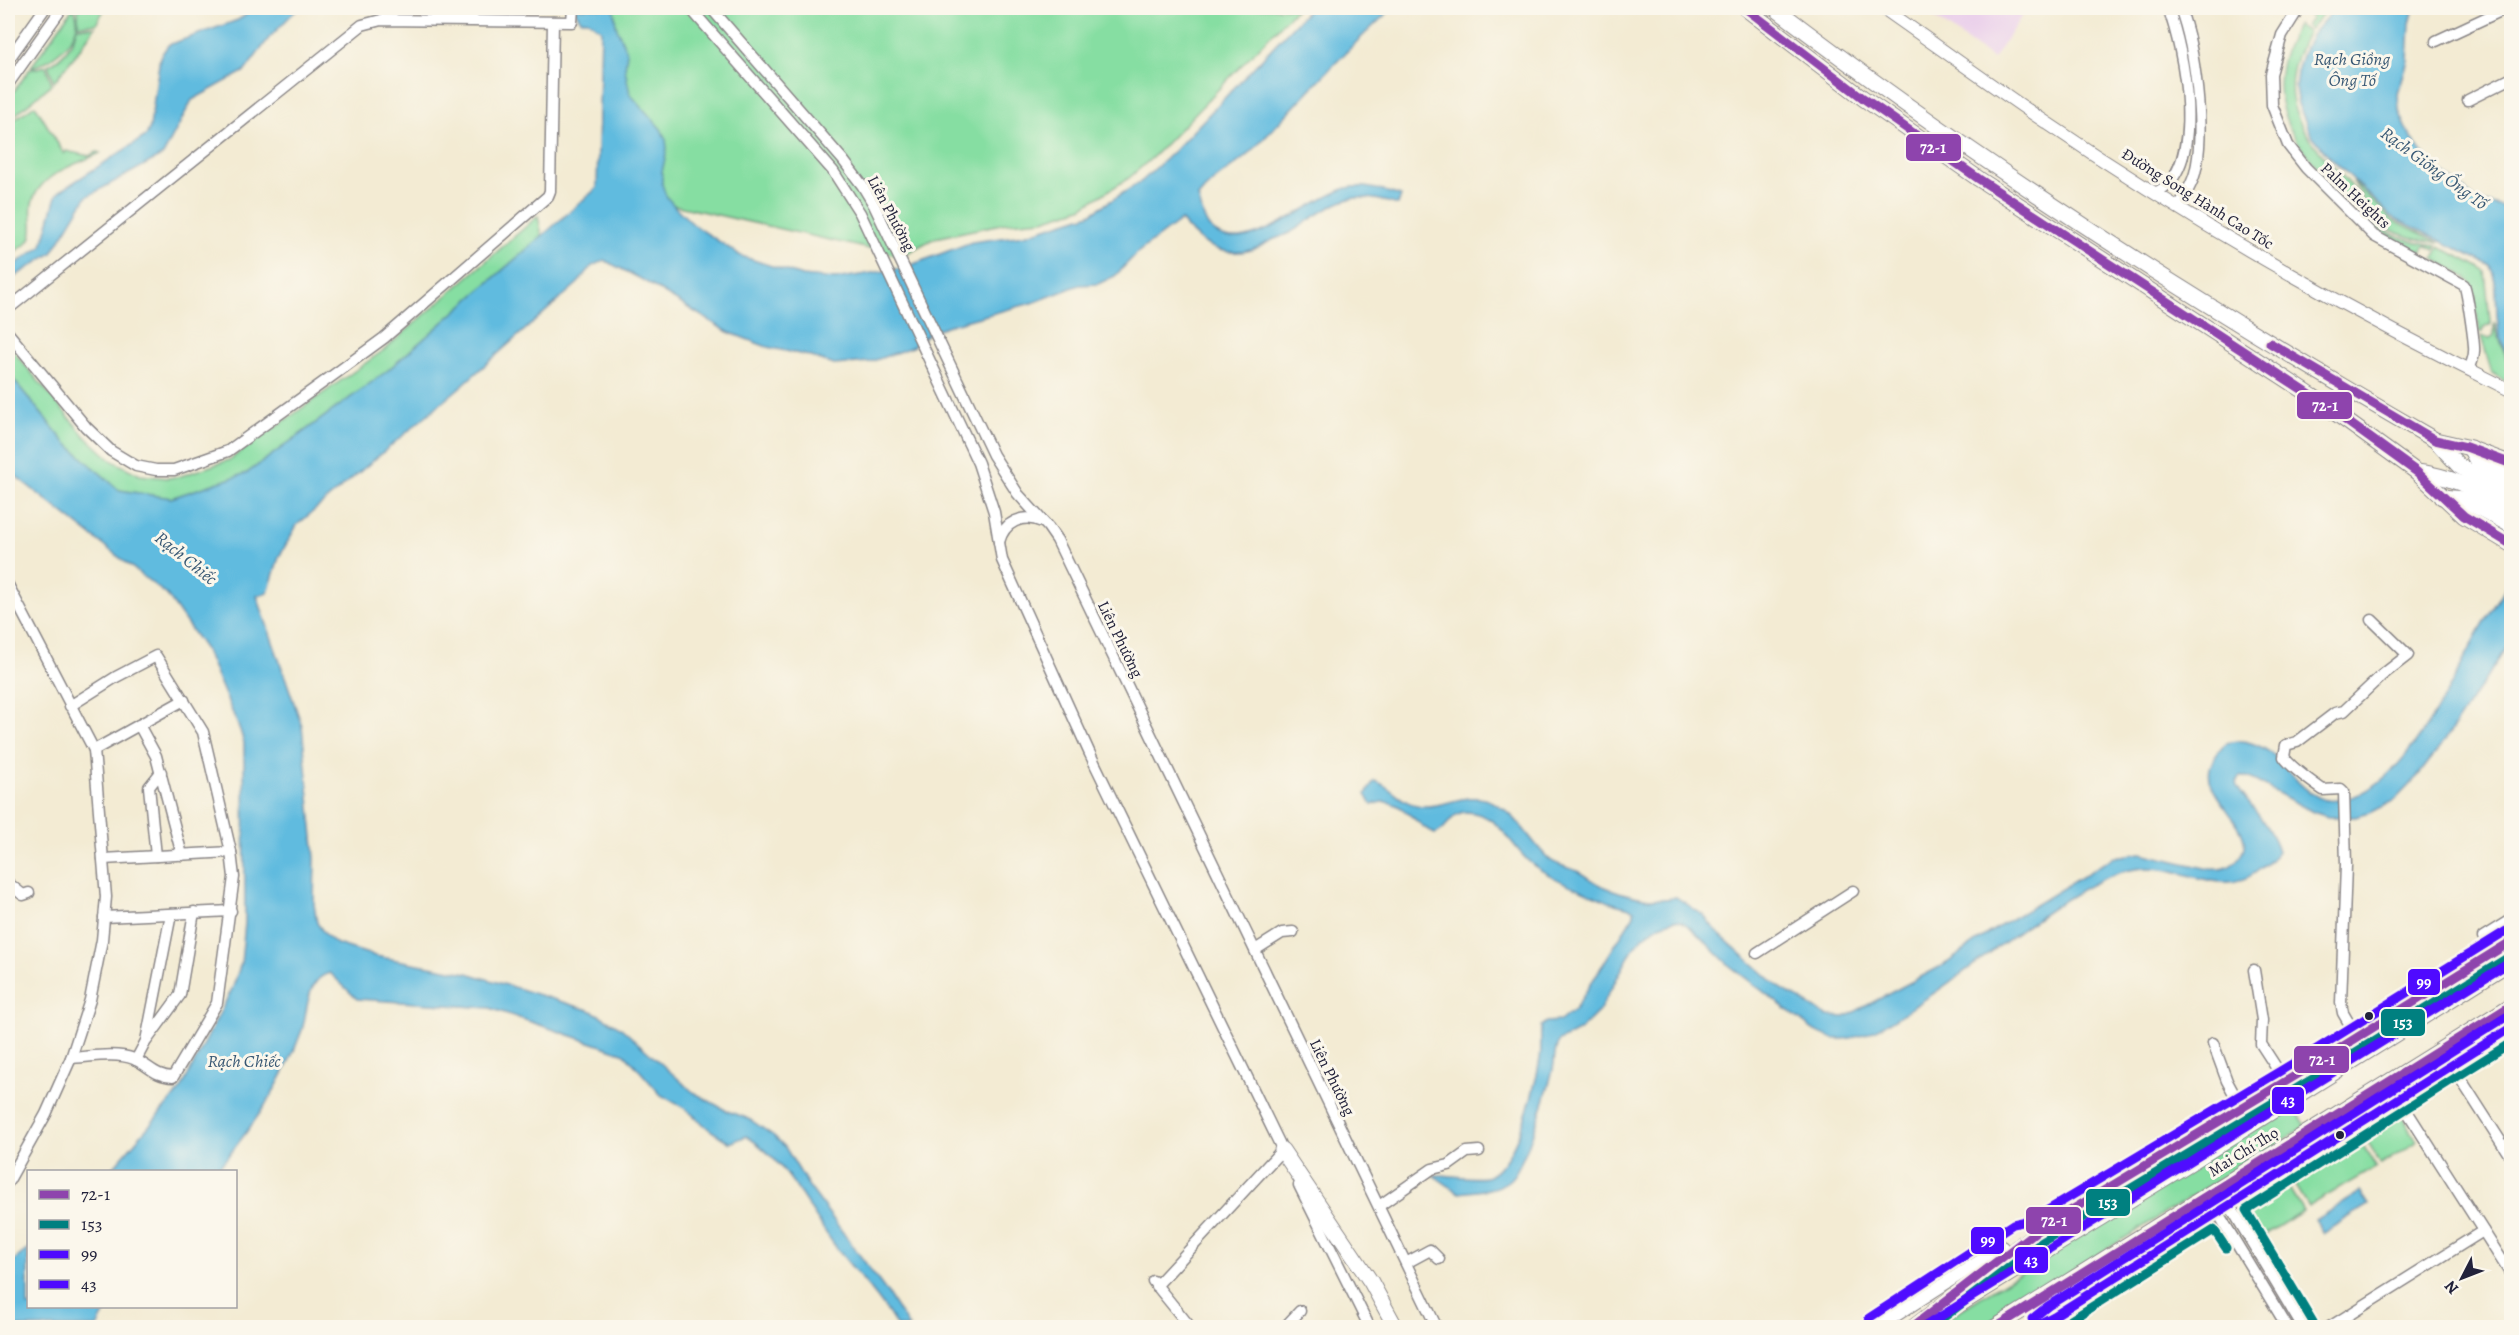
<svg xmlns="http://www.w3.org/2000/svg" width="2519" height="1335" font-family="Alegreya,serif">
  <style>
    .built { fill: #ebd1eb }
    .green { fill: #86dea2; stroke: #54806e; stroke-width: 1.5 }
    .water { fill: #61bbdf; stroke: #426e8d; stroke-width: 1.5 }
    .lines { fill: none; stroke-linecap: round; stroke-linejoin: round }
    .minor-casing { stroke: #8a8687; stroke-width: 13 }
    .major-casing { stroke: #8a8687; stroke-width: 14 }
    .highway-casing { stroke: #8a8687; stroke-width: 17 }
    .minor { stroke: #fff; stroke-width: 10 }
    .major { stroke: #fff; stroke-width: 12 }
    .highway { stroke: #fff; stroke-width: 15 }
    .bus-1-casing { stroke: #fbf7ec; stroke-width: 14 }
    .bus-2-casing { stroke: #fbf7ec; stroke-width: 14 }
    .bus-3-casing { stroke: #fbf7ec; stroke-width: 14 }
    .bus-4-casing { stroke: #fbf7ec; stroke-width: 14 }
    .bus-1 { stroke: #8e44ad; stroke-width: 9 }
    .bus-2 { stroke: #008080; stroke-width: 9 }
    .bus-3 { stroke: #4f0aff; stroke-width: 9 }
    .bus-4 { stroke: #4f0aff; stroke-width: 9 }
    .bus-dot { fill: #22223b; stroke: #fbf7ec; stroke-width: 2 }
    .labels { text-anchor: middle; stroke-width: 6; stroke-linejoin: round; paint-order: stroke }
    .street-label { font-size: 16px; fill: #22223b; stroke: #fbf7ec }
    .water-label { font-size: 18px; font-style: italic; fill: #385874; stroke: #fbf7ec }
    .line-badge { stroke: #fbf7ec; stroke-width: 2 }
    .badge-label { font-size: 16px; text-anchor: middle; font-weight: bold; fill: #fff }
  </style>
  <rect width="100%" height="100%" fill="#fbf7ec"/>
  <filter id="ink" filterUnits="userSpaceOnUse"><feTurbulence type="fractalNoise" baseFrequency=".0167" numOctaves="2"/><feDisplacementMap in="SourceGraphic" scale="12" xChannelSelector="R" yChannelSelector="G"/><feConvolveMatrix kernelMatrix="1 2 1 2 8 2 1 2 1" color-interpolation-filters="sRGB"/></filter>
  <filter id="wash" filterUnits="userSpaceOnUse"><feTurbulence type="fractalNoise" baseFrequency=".008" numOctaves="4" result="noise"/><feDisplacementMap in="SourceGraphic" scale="24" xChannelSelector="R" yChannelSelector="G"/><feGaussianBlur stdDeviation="1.35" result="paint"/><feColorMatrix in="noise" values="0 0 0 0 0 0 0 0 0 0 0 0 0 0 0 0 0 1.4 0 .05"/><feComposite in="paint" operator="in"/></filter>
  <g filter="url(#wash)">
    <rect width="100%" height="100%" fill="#f3ebd3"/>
    <path class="built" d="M1921 8H2027L1993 59Z"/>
    <g class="green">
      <path d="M73 8C89 32 55 62 31 67Z"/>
      <path d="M78 8H105L96 24 78 25Z"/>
      <path d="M365 8H462V12L366 10Z"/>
      <path d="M613 8H1297L1154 156 1129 178 1081 208 1043 220 1006 223 935 238 901 256 624 194Z"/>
      <path d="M2311 8H2328L2310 29 2306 26 2312 18 2306 13Z"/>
      <path d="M2297 25 2308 32C2271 100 2300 131 2346 180 2356 190 2361 203 2368 214 2384 238 2411 240 2437 246L2435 250 2425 245 2421 252C2408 245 2393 239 2381 231 2364 219 2350 201 2335 186 2286 137 2259 92 2297 25Z"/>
      <path d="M77 27H95L77 53 54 82 48 65C64 58 73 44 77 27Z"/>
      <path d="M46 66 52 84 8 121V100L29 70Z"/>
      <path d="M35 105 64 154 66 151 89 156 97 152 100 153C82 162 56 169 42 185 22 207 38 223 30 239 27 246 14 251 8 256V124Z"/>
      <path d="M2353 181 2390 218 2440 243C2415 238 2388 236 2372 214 2365 204 2360 192 2353 181Z"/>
      <path d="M538 216 542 236 387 371 247 473 171 498 119 490 93 469 63 440 8 373V345L83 434 111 460 140 475 168 478 181 476 229 460 384 350Z"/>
      <path d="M2440 247C2449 252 2481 266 2485 272L2490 321V325L2485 326 2483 332H2480C2468 281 2489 288 2434 259Z"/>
      <path d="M2494 322C2500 344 2511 364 2511 385L2492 373 2481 336 2490 338 2494 335Z"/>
      <path d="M2293 1104 2306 1126 1981 1327 1931 1328Z"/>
      <path d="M2398 1109 2417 1141 2381 1165 2362 1131Z"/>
      <path d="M2357 1135 2376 1167 2308 1207 2289 1176Z"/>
      <path d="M2284 1180 2303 1211 2260 1238 2241 1208Z"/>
    </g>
    <g class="water">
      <path d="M250 8H298L269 38 245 71 192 100 163 155 86 197 52 253 8 281V269L42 246 56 196 60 191 146 136 150 127 160 57 168 45 238 20 246 15Z"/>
      <path d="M573 8H614L616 26 627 52 625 69 630 94 661 129 666 140 667 149 662 172V184L666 196 675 207 694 225 741 256 802 276 835 279 903 268 972 242 1024 235 1090 214 1142 181 1174 151 1310 8H1393C1343 52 1300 101 1254 149 1236 167 1213 177 1198 197 1201 207 1203 220 1209 227 1242 264 1312 197 1347 188 1364 184 1384 191 1401 196L1398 205C1383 200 1365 195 1349 199 1331 204 1308 221 1293 231 1287 235 1279 237 1272 240 1265 243 1258 248 1251 250 1221 258 1198 243 1181 220L1137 253 1115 276 1098 284 1079 285 1035 302 946 326 928 334 912 347 870 362 834 365 809 356 767 347 728 332 641 279 604 260 592 266 578 283 459 388 297 525 279 557 268 593 257 596 302 726 315 858 314 904 317 923 325 934 337 944 375 956 467 973 592 1011 620 1027 693 1092 727 1111 749 1119 774 1136 785 1147 808 1185 886 1291 909 1327H897C880 1296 853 1271 833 1243 806 1206 786 1160 746 1136L730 1143 710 1130 686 1109 661 1095 625 1054 490 1008 357 999 330 973C306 978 308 1011 302 1030 282 1086 253 1126 216 1171H110L181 1089 233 987 241 963 245 923 244 743 240 730 206 651 167 595 8 470V373L63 440 119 490 171 498 247 473 387 371 597 188 601 30 588 20H581Z"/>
      <path d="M2335 8H2414L2410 24 2408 60 2398 93 2399 111 2410 136 2432 164 2478 201 2511 209V362C2503 349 2498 332 2497 316 2496 298 2498 280 2489 265L2391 216 2328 155 2311 134 2298 104 2295 89 2297 72 2303 52 2312 34Z"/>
      <path d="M2511 579V641L2441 746 2417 777 2394 801 2370 813 2355 817H2328L2313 812 2248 777H2239L2236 782 2237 787C2251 807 2271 827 2278 851 2272 860 2264 866 2255 873 2220 897 2184 866 2145 868 2120 869 2094 882 2073 895 2018 928 1970 971 1916 1005 1893 1020 1870 1038 1842 1039 1831 1040 1822 1034 1812 1029L1730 966 1692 929 1681 921 1674 920 1660 925 1643 937 1633 949 1599 1011 1580 1030 1559 1041C1554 1050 1555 1060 1553 1069 1548 1090 1524 1170 1508 1181 1494 1191 1475 1191 1459 1193L1433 1175C1448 1174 1478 1181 1489 1176 1517 1162 1535 1088 1540 1059 1542 1048 1540 1037 1541 1026L1546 1022 1560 1021 1575 1009 1634 915V910C1627 906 1619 906 1612 903 1588 893 1554 880 1533 865 1510 847 1501 814 1467 812 1451 811 1448 830 1435 834 1418 827 1404 803 1386 802 1381 801 1376 804 1372 805L1366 794 1374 781C1392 785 1397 803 1422 806 1447 808 1467 789 1494 803 1518 815 1529 840 1548 858 1554 865 1568 867 1577 871 1585 875 1592 881 1600 885 1622 894 1653 904 1676 897L1703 915 1719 934 1779 987 1827 1016 1845 1017 1947 963 1987 934 2114 857 2141 853 2209 869C2221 870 2229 869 2237 860 2268 828 2190 796 2214 759 2217 754 2220 749 2225 745 2234 740 2242 740 2251 743 2286 754 2291 784 2318 797 2326 801 2336 801 2344 799 2404 788 2450 686 2476 637 2487 617 2499 598 2511 579Z"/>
      <path d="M2360 1192 2368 1205 2323 1233 2315 1220Z"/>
      <path d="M28 1249V1306L108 1307 97 1327H8V1265Z"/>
    </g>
  </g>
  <g filter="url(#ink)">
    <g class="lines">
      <g class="minor-casing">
        <g id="minor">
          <path d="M690 8 833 171 860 213 978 463 994 512 1002 560 1090 754 1285 1155"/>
          <path d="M711 8 843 160 862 185 874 205 993 455 1018 494 1048 527 1057 540 1437 1328"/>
          <path d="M2299 8 2282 35 2271 74 2272 105 2288 145 2306 168 2374 236 2464 285C2467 290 2475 345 2474 352 2474 358 2471 364 2469 370"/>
          <path d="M2436 41 2507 8"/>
          <path d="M8 60 45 8"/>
          <path d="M8 84 62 8"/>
          <path d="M2468 100 2512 78"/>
          <path d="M2510 155 2512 154"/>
          <path d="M2157 192C2207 166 2184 50 2168 8"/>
          <path d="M2179 206C2185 195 2192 185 2195 173 2206 131 2195 48 2180 8"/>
          <path d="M8 309 362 25 381 20 572 22 573 8"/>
          <path d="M8 333 86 427 111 451 136 466 156 470H174L228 451 339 371 384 338 548 196 550 191 553 22"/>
          <path d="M999 542C1004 522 1023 513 1042 522"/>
          <path d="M8 585 94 750 106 897 102 940 90 1000 71 1058 46 1114 8 1182"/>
          <path d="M70 706 116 677 156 656 203 732 231 852 234 877 217 1003 173 1077C154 1076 150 1066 134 1059 115 1052 91 1057 71 1058"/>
          <path d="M139 725 156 756 182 855"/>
          <path d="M94 750 184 700"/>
          <path d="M156 856 149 787 161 772"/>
          <path d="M103 859 231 852"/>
          <path d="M8 883 23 895 29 893"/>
          <path d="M104 917 231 911"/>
          <path d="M2483 937 2512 919"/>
          <path d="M1255 950 1282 933 1293 932"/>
          <path d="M1757 953 1853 891"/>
          <path d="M2254 970 2262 1020 2261 1044 2285 1081"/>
          <path d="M2357 1037 2343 1013 2341 1003 2346 865 2344 792 2341 789 2323 790C2313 783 2290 766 2284 757L2286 745 2297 742 2335 713 2344 711 2381 676 2408 655 2372 620"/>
          <path d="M147 1040 180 995 194 912"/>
          <path d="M2213 1043 2227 1081 2241 1107"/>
          <path d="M136 1060 146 1041 171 914"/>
          <path d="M2451 1064 2512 1159"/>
          <path d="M2398 1097 2512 1276"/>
          <path d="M1299 1185 1370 1328"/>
          <path d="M1379 1206 1432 1169 1449 1165 1467 1152 1479 1151"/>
          <path d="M2230 1206 2303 1328"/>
          <path d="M2218 1213 2288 1328"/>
          <path d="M1406 1263 1430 1250 1439 1259"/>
          <path d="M1153 1281 1191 1328"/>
          <path d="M1156 1286 1282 1150"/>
          <path d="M1284 1328 1300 1311"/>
          <path d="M2328 1328 2483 1231"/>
        </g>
      </g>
      <g class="major-casing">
        <g id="major">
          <path d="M1883 8C1933 43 1984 80 2035 115 2186 218 2348 311 2512 391"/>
          <path d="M1876 1328 2002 1247"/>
          <path d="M1910 1328 2035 1232 2308 1068 2512 941"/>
          <path d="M2039 1328 2054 1316 2512 1027"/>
        </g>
      </g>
      <g class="highway-casing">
        <g id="highway">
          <path d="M1745 8 1863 98 1979 179 2312 396 2417 472 2464 516 2512 545"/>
          <path d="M1775 8C1985 168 2206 309 2435 440L2466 447 2512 464"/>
          <path d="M2435 440 2459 466 2512 497"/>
          <path d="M2470 448 2478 463 2512 481"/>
          <path d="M2417 472C2457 477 2477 491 2512 510"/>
          <path d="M2442 497 2463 499 2512 526"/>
          <path d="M1282 1150 1371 1282 1396 1328"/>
          <path d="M2152 1162 2193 1159"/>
          <path d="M2170 1168 2185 1142"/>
          <path d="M1921 1328 2196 1159 2512 961"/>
          <path d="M1994 1328 2512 1005"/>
        </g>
      </g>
      <use href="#minor" class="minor"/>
      <use href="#major" class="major"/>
      <use href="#highway" class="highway"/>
      <g class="bus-1-casing">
        <g id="bus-1">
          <path d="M1745 8 1863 98 1979 179 2312 396 2417 472 2464 516 2512 545"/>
          <path d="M2270 343 2435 440 2466 447 2512 464"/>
          <path d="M1911 1328 2035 1232 2308 1068 2512 941"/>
          <path d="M1995 1328 2512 1005"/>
        </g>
      </g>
      <g class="bus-2-casing">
        <g id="bus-2">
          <path d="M2313 1322 2246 1210 2512 1042"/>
          <path d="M1930 1328 2042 1242 2314 1078 2512 955"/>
          <path d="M2058 1328 2214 1230 2226 1248"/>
        </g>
      </g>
      <g class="bus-3-casing">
        <g id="bus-3">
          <path d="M1869 1318 2013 1224 2031 1220 2302 1058 2506 931"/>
          <path d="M2032 1319 2048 1306 2506 1017"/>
        </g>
      </g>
      <g class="bus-4-casing">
        <g id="bus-4">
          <path d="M1922 1328 2512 961"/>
          <path d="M2031 1328 2054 1316 2512 1027"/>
        </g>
      </g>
      <use href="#bus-1" class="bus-1"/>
      <use href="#bus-2" class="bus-2"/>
      <use href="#bus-3" class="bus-3"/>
      <use href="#bus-4" class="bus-4"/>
    </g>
  </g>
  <g class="bus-dot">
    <circle cx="2369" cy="1016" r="5"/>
    <circle cx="2340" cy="1135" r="5"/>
  </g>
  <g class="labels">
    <g class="street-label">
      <text transform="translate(2356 195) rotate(43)" y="6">Palm Heights</text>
      <text transform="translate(2198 198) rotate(32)" y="6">Đường Song Hành Cao Tốc</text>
      <text transform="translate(892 213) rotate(62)" y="6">Liên Phường</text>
      <text transform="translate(1121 639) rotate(64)" y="6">Liên Phường</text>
      <text transform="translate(1333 1077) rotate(64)" y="6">Liên Phường</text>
      <text transform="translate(2243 1151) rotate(-32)" y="6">Mai Chí Thọ</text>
    </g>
    <g class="water-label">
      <text x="2352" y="65">Rạch Giồng<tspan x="2352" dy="21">Ông Tố</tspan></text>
      <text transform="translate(2434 168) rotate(36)" y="6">Rạch Giống Ống Tố</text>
      <text transform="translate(186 558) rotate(39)" y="6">Rạch Chiếc</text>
      <text x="244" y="1067">Rạch Chiếc</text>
    </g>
  </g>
  <g class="line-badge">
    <rect x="1905" y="133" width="57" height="29" rx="6" fill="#8e44ad"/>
    <rect x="2296" y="391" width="57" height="29" rx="6" fill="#8e44ad"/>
    <rect x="2407" y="968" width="34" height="28" rx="6" fill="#4f0aff"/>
    <rect x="2380" y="1008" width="46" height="29" rx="6" fill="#008080"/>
    <rect x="2293" y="1045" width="57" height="29" rx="6" fill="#8e44ad"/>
    <rect x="2271" y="1086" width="34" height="29" rx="6" fill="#4f0aff"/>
    <rect x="2085" y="1188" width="46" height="29" rx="6" fill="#008080"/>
    <rect x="2025" y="1206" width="57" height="29" rx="6" fill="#8e44ad"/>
    <rect x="1970" y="1226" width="35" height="29" rx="6" fill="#4f0aff"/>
    <rect x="2014" y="1246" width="35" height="28" rx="6" fill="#4f0aff"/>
  </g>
  <g class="badge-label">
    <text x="1933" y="153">72-1</text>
    <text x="2325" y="411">72-1</text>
    <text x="2424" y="988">99</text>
    <text x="2403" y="1028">153</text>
    <text x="2322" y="1065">72-1</text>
    <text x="2288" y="1106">43</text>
    <text x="2108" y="1208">153</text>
    <text x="2054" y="1226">72-1</text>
    <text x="1988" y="1246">99</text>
    <text x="2031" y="1266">43</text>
  </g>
  <rect width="2519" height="1335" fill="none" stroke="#fbf7ec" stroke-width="30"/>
  <rect x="27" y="1170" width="210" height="138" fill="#fbf7ec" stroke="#a4a2a5" stroke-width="1.5"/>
  <rect x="39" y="1190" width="30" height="9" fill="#8e44ad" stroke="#a4a2a5" stroke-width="1.5"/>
  <text x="81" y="1200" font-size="18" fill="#22223b">72-1</text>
  <rect x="39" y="1220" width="30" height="9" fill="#008080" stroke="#a4a2a5" stroke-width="1.5"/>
  <text x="81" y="1230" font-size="18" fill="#22223b">153</text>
  <rect x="39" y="1250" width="30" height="9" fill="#4f0aff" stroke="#a4a2a5" stroke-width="1.5"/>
  <text x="81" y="1260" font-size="18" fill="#22223b">99</text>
  <rect x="39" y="1280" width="30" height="9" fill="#4f0aff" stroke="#a4a2a5" stroke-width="1.5"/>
  <text x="81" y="1290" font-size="18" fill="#22223b">43</text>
  <g transform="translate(2462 1278) rotate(228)" stroke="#fbf7ec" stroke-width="4.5" paint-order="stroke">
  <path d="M0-4.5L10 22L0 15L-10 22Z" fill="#22223b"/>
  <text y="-9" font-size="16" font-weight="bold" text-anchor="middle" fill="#22223b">N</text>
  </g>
</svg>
